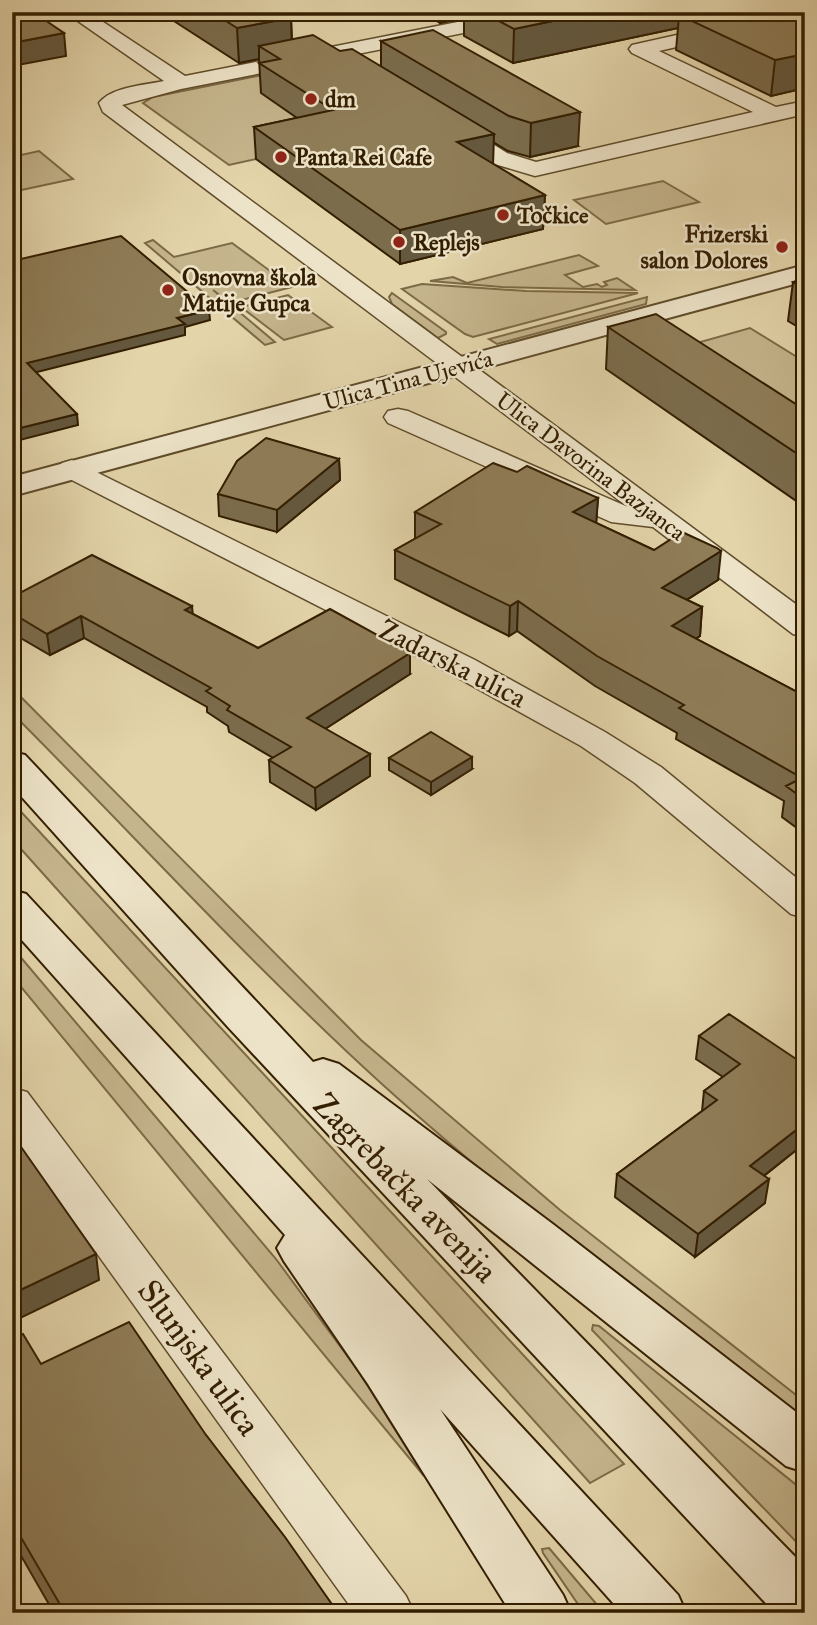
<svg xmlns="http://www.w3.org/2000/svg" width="817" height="1625" font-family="'IM FELL Great Primer',serif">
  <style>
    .green { fill: #c5b58d; stroke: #7c6a46; stroke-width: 2 }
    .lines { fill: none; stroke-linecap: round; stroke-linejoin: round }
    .minor-casing { stroke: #5f4c2a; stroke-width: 3 }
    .tertiary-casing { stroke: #5f4c2a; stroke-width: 4 }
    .secondary-casing { stroke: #331e00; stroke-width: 4 }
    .minor { fill: #ede3c8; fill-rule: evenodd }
    .tertiary { fill: #ede3c8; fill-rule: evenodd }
    .secondary { fill: #ede3c8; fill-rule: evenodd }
    .wall { fill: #7b6c4c; stroke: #331e00; stroke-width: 2 }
    .shaded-wall { fill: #64583e; stroke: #331e00; stroke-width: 2 }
    .building { fill: #8f7d58; stroke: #331e00; stroke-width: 2 }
    .poi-dot { fill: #8f2418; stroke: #ede3c8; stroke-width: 2.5 }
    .labels { text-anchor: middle; stroke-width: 5; stroke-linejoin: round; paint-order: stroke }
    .far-poi-label { font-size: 23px; font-weight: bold; fill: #331e00; stroke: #ede3c8; text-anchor: start }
    .far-street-label { font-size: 23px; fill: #331e00; stroke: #ede3c8 }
    .street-label { font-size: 28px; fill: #331e00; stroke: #ede3c8 }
    .near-street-label { font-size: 33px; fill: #331e00; stroke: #ede3c8 }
  </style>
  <rect width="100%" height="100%" fill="#e3d4aa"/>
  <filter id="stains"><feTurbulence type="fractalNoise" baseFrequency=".00286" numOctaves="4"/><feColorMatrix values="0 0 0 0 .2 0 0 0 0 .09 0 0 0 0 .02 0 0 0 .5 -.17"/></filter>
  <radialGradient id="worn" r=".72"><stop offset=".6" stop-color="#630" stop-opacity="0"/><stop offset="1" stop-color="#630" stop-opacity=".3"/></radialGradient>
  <g class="green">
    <path d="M332 61 430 121 229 165 143 103 153 97Z"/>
    <path d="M39 151 73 179 12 192V157Z"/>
    <path d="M663 181 699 202 606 224 574 200Z"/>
    <path d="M153 240 174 257 232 243 292 287 230 303 213 290 275 342 265 345 145 243Z"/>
    <path d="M579 255 598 266 565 275 583 287 597 284 602 287 607 285 604 282 617 278 635 290 502 287 430 281 453 277 467 283Z"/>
    <path d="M422 284 526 291 638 293 473 337 465 334 402 289Z"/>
    <path d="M392 293 446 332V334L438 338 392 304 389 297Z"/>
    <path d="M288 295 332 327 284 340 241 307Z"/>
    <path d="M647 297 646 304 497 344 489 339Z"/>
    <path d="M750 328 805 362V455L654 355Z"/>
    <path d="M12 688 361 1040 560 1210 805 1402V1426C663 1314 517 1206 383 1085 254 968 136 837 12 713Z"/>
    <path d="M12 802 624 1464 590 1483 12 839Z"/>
    <path d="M12 947 276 1259 359 1372 424 1476 12 976Z"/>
    <path d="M593 1325 599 1326 805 1492V1551L592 1330Z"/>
    <path d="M549 1548 604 1613H584L543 1553 542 1549Z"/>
  </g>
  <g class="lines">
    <g class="minor-casing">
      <g id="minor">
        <path d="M65 12H88L185 76 508 12H549L539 18 181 89 122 105 805 611V637L793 634 653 527 611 522 388 423 384 417 388 411 398 409 408 411 628 507 103 112 99 103C111 87 145 85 164 81Z"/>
        <path d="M726 24 736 30 733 34 659 51 776 107 805 101V114L535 176 491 163 440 128 443 123H459L507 153 536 162 753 112 632 53 629 49 632 45Z"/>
        <path d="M72 460 475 660 605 732 661 767 805 885V918L791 914 635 783 581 746 451 674 62 475 57 469 62 463Z"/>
        <path d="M12 1088 27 1092 406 1596 414 1613H355L12 1135Z"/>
      </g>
    </g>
    <g class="tertiary-casing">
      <path id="tertiary" d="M805 265V281L12 496V477Z"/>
    </g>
    <g class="secondary-casing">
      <g id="secondary">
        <path d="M12 752 25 755 313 1062 323 1059 339 1064 554 1225 805 1419V1472L786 1466 427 1179 805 1567V1613H775L228 1027 12 786Z"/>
        <path d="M12 890 26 894 678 1595 686 1613H622L440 1409 563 1595 571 1613H511L368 1384 284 1261 277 1248 285 1235 12 929Z"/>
      </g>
    </g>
    <use href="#minor" class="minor"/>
    <use href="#tertiary" class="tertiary"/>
    <use href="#secondary" class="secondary"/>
  </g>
  <g class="wall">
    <path d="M160 12H282L291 18 292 40 340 51 381 67V41L578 146 530 157 508 151 493 142V164L545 195 543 229 400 264 256 159 254 127 297 118 261 93 259 59 239 63Z"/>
    <path d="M421 12H683V15L805 12V88L771 96 676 50 678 28 513 63 464 36V18L440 23Z"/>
    <path d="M805 279V331L788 321 793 282Z"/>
    <path d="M608 327 805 410V507L606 369Z"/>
    <path d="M339 459 340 480 277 532 219 516 218 494Z"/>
    <path d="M517 472 598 498 596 523 718 580 687 600 702 607 700 636 696 639 805 696V834L782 817 784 801 676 739 677 733 595 686 517 631 509 636 395 579V550L415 539V512Z"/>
    <path d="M12 597 193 614 258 648 410 674 325 729 370 754V776L316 810 270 782 269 760 273 758 229 732 228 726 207 712V707L84 638 50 655 12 633Z"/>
    <path d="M389 758 472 769 431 795 389 770Z"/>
    <path d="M699 1036 805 1065V1143L764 1176 765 1203 695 1257 615 1197 617 1174 702 1111 704 1091 723 1077 696 1059Z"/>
    <path d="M12 1339 41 1364 206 1435 338 1613H54L12 1540Z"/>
  </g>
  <g class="shaded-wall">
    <path d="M440 12H464V18L440 23Z"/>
    <path d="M596 12H683V17L679 15 678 28 513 63 514 29Z"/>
    <path d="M291 18 292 52 259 46V59L239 63 237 28Z"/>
    <path d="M64 33 66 56 12 66V43Z"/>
    <path d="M805 54V88L771 96 775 60Z"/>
    <path d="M580 112 578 146 530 157 531 123Z"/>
    <path d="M494 134 493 166 457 142Z"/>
    <path d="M545 195 543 229 400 264V230Z"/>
    <path d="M209 310 210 320 185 327V335L29 374 27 363 177 318Z"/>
    <path d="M77 414 78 425 12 442V430Z"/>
    <path d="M339 459 340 480 277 532V510Z"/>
    <path d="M598 498 596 526 573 512Z"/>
    <path d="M721 551 718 580 659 617 662 588Z"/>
    <path d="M518 601 517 631 509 636 510 606Z"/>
    <path d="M192 606 194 627 185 610Z"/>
    <path d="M702 607 700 636 670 656 672 626Z"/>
    <path d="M81 616 84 638 50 655 47 634Z"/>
    <path d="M410 653V674L308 740 307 718Z"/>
    <path d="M370 754V776L316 810 315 788Z"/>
    <path d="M472 757V769L431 795V782Z"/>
    <path d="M805 1123V1143L747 1189 750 1166Z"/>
    <path d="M769 1179 765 1203 695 1257 698 1234Z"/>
    <path d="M96 1254 99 1280 12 1322V1294Z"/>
  </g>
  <g class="building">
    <path d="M12 12H33L64 33 12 43Z"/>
    <path d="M212 12H282L291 18 237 28Z"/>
    <path d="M482 12H596L514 29Z"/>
    <path d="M694 12H805V54L775 60 679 15Z"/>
    <path d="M433 30 580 112 531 123 509 116 381 41Z"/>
    <path d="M313 35 340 51 352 49 494 134 457 142 545 195 400 230 254 127 333 110 259 63 280 59 259 46Z"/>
    <path d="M121 236 209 310 177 318 185 324 27 363 77 414 12 430V261Z"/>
    <path d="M805 279V289L793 282Z"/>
    <path d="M656 314 805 410V459L608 327Z"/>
    <path d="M266 438 339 459 277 510 218 494 237 461Z"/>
    <path d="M493 463 517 472 527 466 598 498 573 512 654 550 682 532 717 548 721 551 662 588 702 607 672 626 805 696V800L786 786 802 778 679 708 684 705 597 656 518 601 510 606 395 550 441 524 415 512Z"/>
    <path d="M92 555 192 606 185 610 258 648 330 609 410 653 307 718 370 754 315 788 269 760 291 747 227 710 230 706 206 691 211 688 81 616 47 634 12 613V597Z"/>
    <path d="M431 732 472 757 431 782 389 758Z"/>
    <path d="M729 1014 805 1065V1123L750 1166 769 1179 698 1234 617 1174 717 1100 704 1091 740 1064 699 1036Z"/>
    <path d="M12 1134 96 1254 12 1294Z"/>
    <path d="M129 1322 206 1435 285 1537 338 1613H65L12 1522V1339L23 1334 41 1364Z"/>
  </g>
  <g class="poi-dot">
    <circle cx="311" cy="99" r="7"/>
    <circle cx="281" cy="157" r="7"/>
    <circle cx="503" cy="215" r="7"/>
    <circle cx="399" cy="242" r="7"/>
    <circle cx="782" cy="247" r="7"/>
    <circle cx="168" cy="290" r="7"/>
  </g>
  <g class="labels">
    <g class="far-poi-label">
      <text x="325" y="107">dm</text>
      <text x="295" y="165">Panta Rei Cafe</text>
      <text x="517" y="223">Točkice</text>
      <text x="768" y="242" text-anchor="end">Frizerski<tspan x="768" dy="26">salon Dolores</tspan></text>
      <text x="413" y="250">Replejs</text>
      <text x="182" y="285">Osnovna škola<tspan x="182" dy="26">Matije Gupca</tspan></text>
    </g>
    <g class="far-street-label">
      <text transform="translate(408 380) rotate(-15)" y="8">Ulica Tina Ujevića</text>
      <text transform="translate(591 466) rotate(37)" y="8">Ulica Davorina Bazjanca</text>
    </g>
    <g class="street-label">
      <text transform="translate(453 663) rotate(27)" y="10">Zadarska ulica</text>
    </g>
    <g class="near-street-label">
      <text transform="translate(406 1187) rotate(46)" y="12">Zagrebačka avenija</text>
      <text transform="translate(200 1357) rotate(54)" y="12">Slunjska ulica</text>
    </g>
  </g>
  <rect width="817" height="1625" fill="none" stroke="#e3d4aa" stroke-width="42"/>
  <rect x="14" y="14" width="789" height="1597" fill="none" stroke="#331e00" stroke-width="3.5"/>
  <rect x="21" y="21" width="775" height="1583" fill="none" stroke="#331e00" stroke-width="2"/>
  <rect width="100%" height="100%" filter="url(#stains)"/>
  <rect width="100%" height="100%" fill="url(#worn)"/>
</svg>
